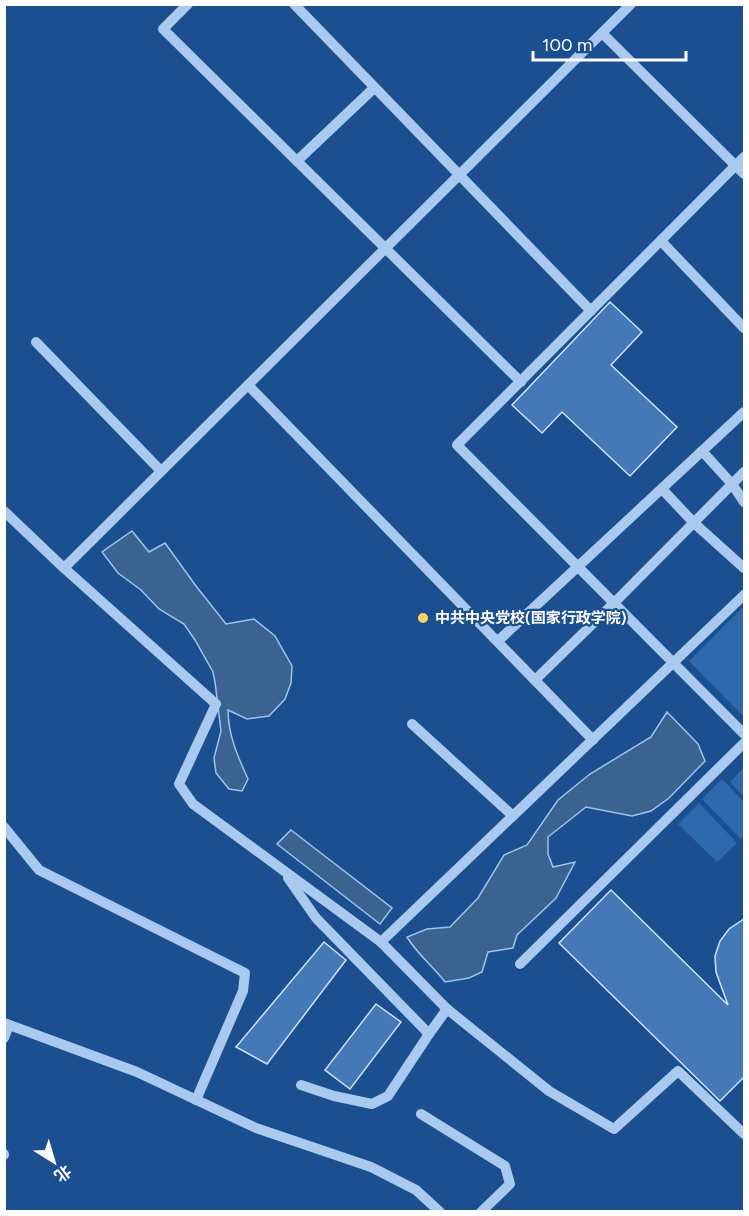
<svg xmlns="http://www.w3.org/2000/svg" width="749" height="1216" font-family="Figtree,'Noto Sans SC',sans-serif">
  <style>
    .green { fill: #2e69ad }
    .water { fill: #3c6290; stroke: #9cc4f0; stroke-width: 1.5 }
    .building { fill: #4478b7; stroke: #cfe3fa; stroke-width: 1.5 }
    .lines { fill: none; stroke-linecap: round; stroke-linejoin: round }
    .minor { stroke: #a9c9ee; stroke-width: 10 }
    .poi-dot { fill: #ffd166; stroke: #1b4f8f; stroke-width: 2 }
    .labels { text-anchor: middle; stroke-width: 4.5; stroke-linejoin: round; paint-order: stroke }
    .poi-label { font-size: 15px; font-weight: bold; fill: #fff; stroke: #1b4f8f; text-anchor: start }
  </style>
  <rect width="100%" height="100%" fill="#1b4f8f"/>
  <g class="green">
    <path d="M744 606V717L689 661Z"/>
    <path d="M744 767V797L730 782Z"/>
    <path d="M722 779 744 802V836L741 839 702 799Z"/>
    <path d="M699 803 737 843 717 862 678 824Z"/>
  </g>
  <g class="water">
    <path d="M132 531 149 552 165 543 196 586 226 624 254 619 275 636 292 666 291 683 285 699 269 716 247 719 228 710C228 735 238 757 248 779L242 791 229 789 216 773 214 758 221 731 215 682 213 672 195 640 184 624 159 609 141 590 118 573 102 552Z"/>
    <path d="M667 712 698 744 705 761 669 798 651 811 632 816 586 807 548 837V854L553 867 575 862 556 898 517 935 513 948 488 952 482 972 469 978 445 982C433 966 417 954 407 937L427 929 450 927 478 898 504 855 527 845 558 800 590 774 651 737Z"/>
    <path d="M291 830 392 908 380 924 277 844Z"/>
  </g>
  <g class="building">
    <path d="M610 302 642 332 611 365 677 427 630 476 562 412 542 433 512 405Z"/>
    <path d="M611 890 728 1005 716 972 715 956 720 941 729 929 744 919V1077L720 1101 559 943Z"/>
    <path d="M324 942 346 960 267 1064 236 1047Z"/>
    <path d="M376 1004 401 1022 350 1089 325 1070Z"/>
  </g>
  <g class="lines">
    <g class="minor">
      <path d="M188 4 163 29 521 382"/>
      <path d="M294 4 591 311"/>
      <path d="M602 33 744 174"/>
      <path d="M744 157 457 445 744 734"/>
      <path d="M297 161 374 88"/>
      <path d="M661 241 744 328"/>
      <path d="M36 342 161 471"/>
      <path d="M248 385 593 740"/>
      <path d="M702 451 732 484 744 502"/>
      <path d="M662 489 694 523 744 568"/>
      <path d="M4 511 64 568 216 704 179 784 193 804 381 942 447 1009 549 1091 614 1129 678 1071 744 1134"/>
      <path d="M64 568 631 4"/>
      <path d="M498 641 744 412"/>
      <path d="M535 680 614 603 744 472"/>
      <path d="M412 724 513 816"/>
      <path d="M4 827 39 870 245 973 243 991 196 1100"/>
      <path d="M288 878 316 918 429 1034 447 1009"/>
      <path d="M381 942 744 595"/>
      <path d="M520 964 744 743"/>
      <path d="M4 1023 137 1072 256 1128 371 1167 416 1190 440 1212"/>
      <path d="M4 1038 9 1025"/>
      <path d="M301 1085 334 1096 372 1104 388 1096 429 1034"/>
      <path d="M421 1114 505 1166 510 1184 481 1212"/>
      <path d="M4 1154V1155"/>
    </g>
  </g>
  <circle class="poi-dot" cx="423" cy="618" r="6"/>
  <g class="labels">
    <g class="poi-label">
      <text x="435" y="623">中共中央党校(国家行政学院)</text>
    </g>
  </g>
  <rect width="749" height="1216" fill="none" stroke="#ffffff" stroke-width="12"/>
  <g transform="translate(54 1162) rotate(143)" stroke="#1b4f8f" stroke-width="4.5" paint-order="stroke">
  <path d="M0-4.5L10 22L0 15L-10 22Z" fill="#ffffff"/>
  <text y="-9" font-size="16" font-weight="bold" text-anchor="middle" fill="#ffffff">北</text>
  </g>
  <path d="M533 51v9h153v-9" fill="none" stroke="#ffffff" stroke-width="3"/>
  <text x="542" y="51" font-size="18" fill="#ffffff" stroke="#1b4f8f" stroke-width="4.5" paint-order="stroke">100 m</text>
</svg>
